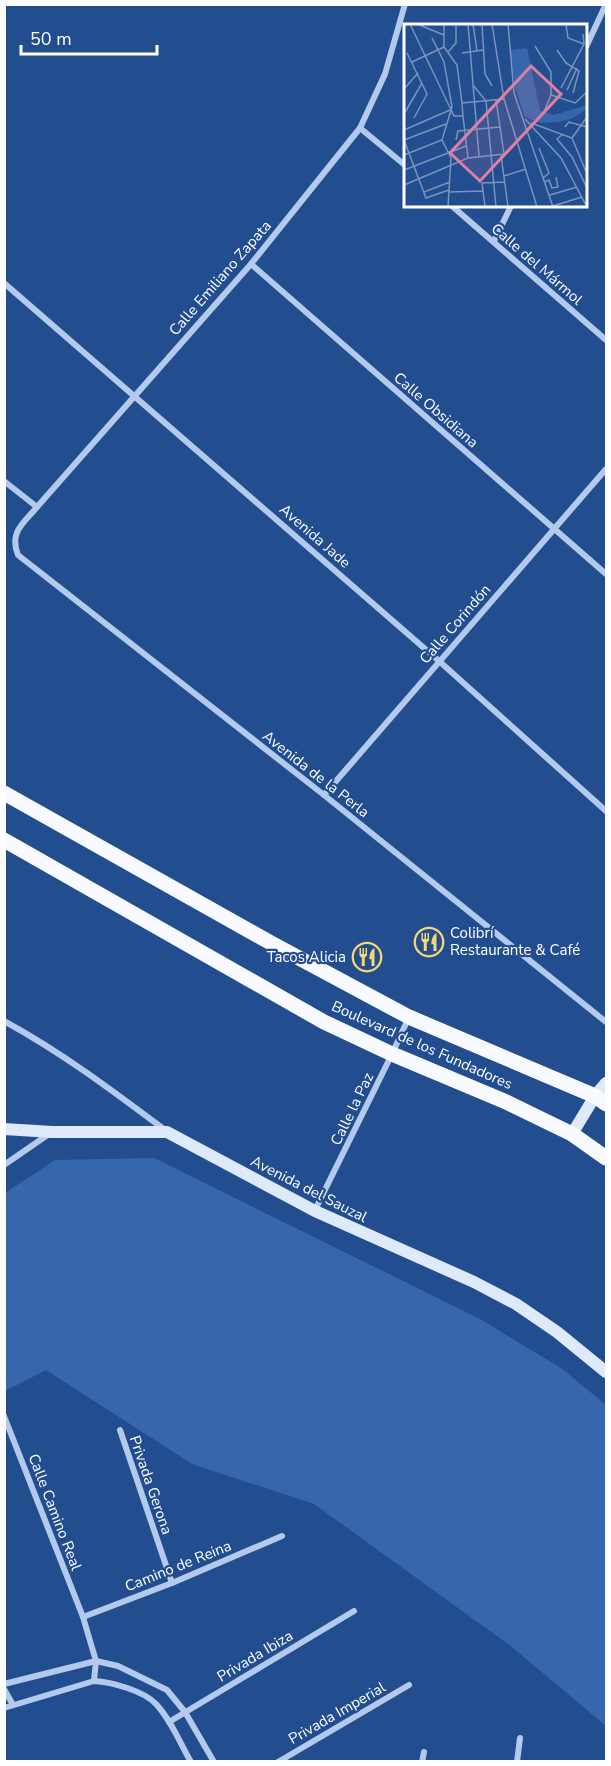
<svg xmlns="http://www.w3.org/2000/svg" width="611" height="1766" font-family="'Nunito Sans',sans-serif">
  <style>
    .green { fill: #3667ac }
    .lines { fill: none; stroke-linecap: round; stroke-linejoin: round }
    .street { stroke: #b3caec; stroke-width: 6 }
    .secondary { stroke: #dee9f9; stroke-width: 12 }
    .primary { stroke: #f8faff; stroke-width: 15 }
    .labels { text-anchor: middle; stroke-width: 4.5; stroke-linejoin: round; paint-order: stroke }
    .street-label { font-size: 15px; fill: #fff; stroke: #224d8f }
    .poi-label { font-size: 15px; fill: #fff; stroke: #224d8f; text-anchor: start }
    .inset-road { fill: none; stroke: #7a94bc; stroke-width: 1.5 }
    .view { fill: #dd80a5; fill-opacity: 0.15; stroke: #dd80a5; stroke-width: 3 }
    .inset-edge { fill: none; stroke: #fff; stroke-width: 3 }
  </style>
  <rect width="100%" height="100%" fill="#224d8f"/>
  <path class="green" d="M154 1158 480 1319 564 1370 606 1405V1726L512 1647 314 1504 192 1464 46 1370 5 1391V1193L55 1160Z"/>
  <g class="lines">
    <g class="street">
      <path d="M405 4 385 74 360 128 251 264 37 507C23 524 9 532 18 555L324 795 606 1022"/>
      <path d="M586 47 606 4"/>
      <path d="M360 128 406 166"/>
      <path d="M452 206 606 340"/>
      <path d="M494 241 511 206"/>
      <path d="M251 264 606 574"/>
      <path d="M4 283 439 661 606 811"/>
      <path d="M4 481 37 507"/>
      <path d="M324 795 606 469"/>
      <path d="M4 1021C61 1052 113 1091 165 1130"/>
      <path d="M4 1165 49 1134"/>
      <path d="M315 1210 392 1054 409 1017"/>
      <path d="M4 1416 83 1617 96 1661 94 1681"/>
      <path d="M120 1430 172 1583"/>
      <path d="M83 1617 172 1583 282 1536"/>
      <path d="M4 1684 96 1661 118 1666 167 1690 185 1712 214 1762"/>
      <path d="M4 1689 13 1705"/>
      <path d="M4 1708 94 1681C112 1682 144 1691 156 1704 171 1720 180 1743 191 1762"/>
      <path d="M169 1722 354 1611"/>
      <path d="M278 1762 409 1685"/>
      <path d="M422 1762 424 1752"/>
      <path d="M517 1762 520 1738"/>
    </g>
    <g class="secondary">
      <path d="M4 1129 52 1132H167L315 1211 474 1282 516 1304 557 1332 606 1372"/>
      <path d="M572 1134 595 1096 606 1083"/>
    </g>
    <g class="primary">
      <path d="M4 793 271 943 409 1017 595 1096 606 1104"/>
      <path d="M4 840 324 1022 392 1054 504 1101 572 1134 606 1158"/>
    </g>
  </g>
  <defs>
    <g id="restaurant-ring" transform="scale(1.5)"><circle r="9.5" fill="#224d8f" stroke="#f8d775" stroke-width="1.5"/><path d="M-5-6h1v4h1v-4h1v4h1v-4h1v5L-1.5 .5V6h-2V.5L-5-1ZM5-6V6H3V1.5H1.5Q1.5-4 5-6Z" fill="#f8d775"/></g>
  </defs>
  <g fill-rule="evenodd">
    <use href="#restaurant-ring" x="429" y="942"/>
    <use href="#restaurant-ring" x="367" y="957"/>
  </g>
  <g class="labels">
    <g class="street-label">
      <text transform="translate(537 264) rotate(41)" y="5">Calle del Mármol</text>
      <text transform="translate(220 278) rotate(-49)" y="5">Calle Emiliano Zapata</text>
      <text transform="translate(436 410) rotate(41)" y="5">Calle Obsidiana</text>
      <text transform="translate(315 536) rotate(41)" y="5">Avenida Jade</text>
      <text transform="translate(455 624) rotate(-49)" y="5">Calle Corindón</text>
      <text transform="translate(316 774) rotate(38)" y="5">Avenida de la Perla</text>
      <text transform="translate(422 1045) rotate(24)" y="5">Boulevard de los Fundadores</text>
      <text transform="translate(352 1109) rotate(-64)" y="5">Calle la Paz</text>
      <text transform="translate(309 1189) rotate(27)" y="5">Avenida del Sauzal</text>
      <text transform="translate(151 1485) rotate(71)" y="5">Privada Gerona</text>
      <text transform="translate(55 1512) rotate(69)" y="5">Calle Camino Real</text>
      <text transform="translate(178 1566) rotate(-22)" y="5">Camino de Reina</text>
      <text transform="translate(255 1656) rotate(-31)" y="5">Privada Ibiza</text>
      <text transform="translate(337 1713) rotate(-30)" y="5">Privada Imperial</text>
    </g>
    <g class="poi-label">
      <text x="450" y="938">Colibrí<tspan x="450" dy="17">Restaurante &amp; Café</tspan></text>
      <text x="346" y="962" text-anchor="end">Tacos Alicia</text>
    </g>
  </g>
  <g transform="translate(404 24)">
    <rect width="183" height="183" fill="#224d8f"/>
    <path d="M123 24 136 87 150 91 183 81V85L167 95 153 98 137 99 121 93 111 63 106 26Z" fill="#3667ac"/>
    <path class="inset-road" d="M6 0 50 92H59L58 79 100 75M13 0 40 11M40 0V23M64 0 75 132M69 0 73 27M78 0 81 50 88 62M88 0 100 75 133 183M104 0 110 69 149 183M162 0 164 14 180 20M131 22 147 48V71L171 79 183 68M40 23 53 41 58 79M153 26 162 39 175 47 169 69M44 28 52 19V0M3 29 23 70 10 94M58 29 79 26M8 38 40 23M69 61 82 77 92 183M157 64 180 20 179 10M0 65 14 49M163 66 173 44M140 88 147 71M0 90 18 59M59 92 64 134M121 95 157 134 183 183M127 99 168 114 183 150M161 103 165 98 183 103M0 106 46 86M159 110 153 115 168 133 183 164M168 114 183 93M0 116 22 174 45 166M0 116 42 100M38 116 47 134 44 183M52 116 54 107 96 103M135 124 145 149 139 154M0 131 38 116 48 83 40 38 28 14M97 131 104 183M0 146 62 122M100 152 122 145M140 158 145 156 148 164 154 163 152 153M0 161 64 134 100 130 92 76M20 168 46 158M45 168 79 167M146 171 173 163M149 182 178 173M6 183H25M81 183 78 159 101 158"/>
    <path class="view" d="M127 42 157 70 76 157 46 129Z"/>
    <rect width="183" height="183" class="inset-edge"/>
  </g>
  <rect width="611" height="1766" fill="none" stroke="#ffffff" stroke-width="12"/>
  <path d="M21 45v9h136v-9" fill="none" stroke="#ffffff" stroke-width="3"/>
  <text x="30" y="45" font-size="18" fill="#ffffff" stroke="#224d8f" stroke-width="4.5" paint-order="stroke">50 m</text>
</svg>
